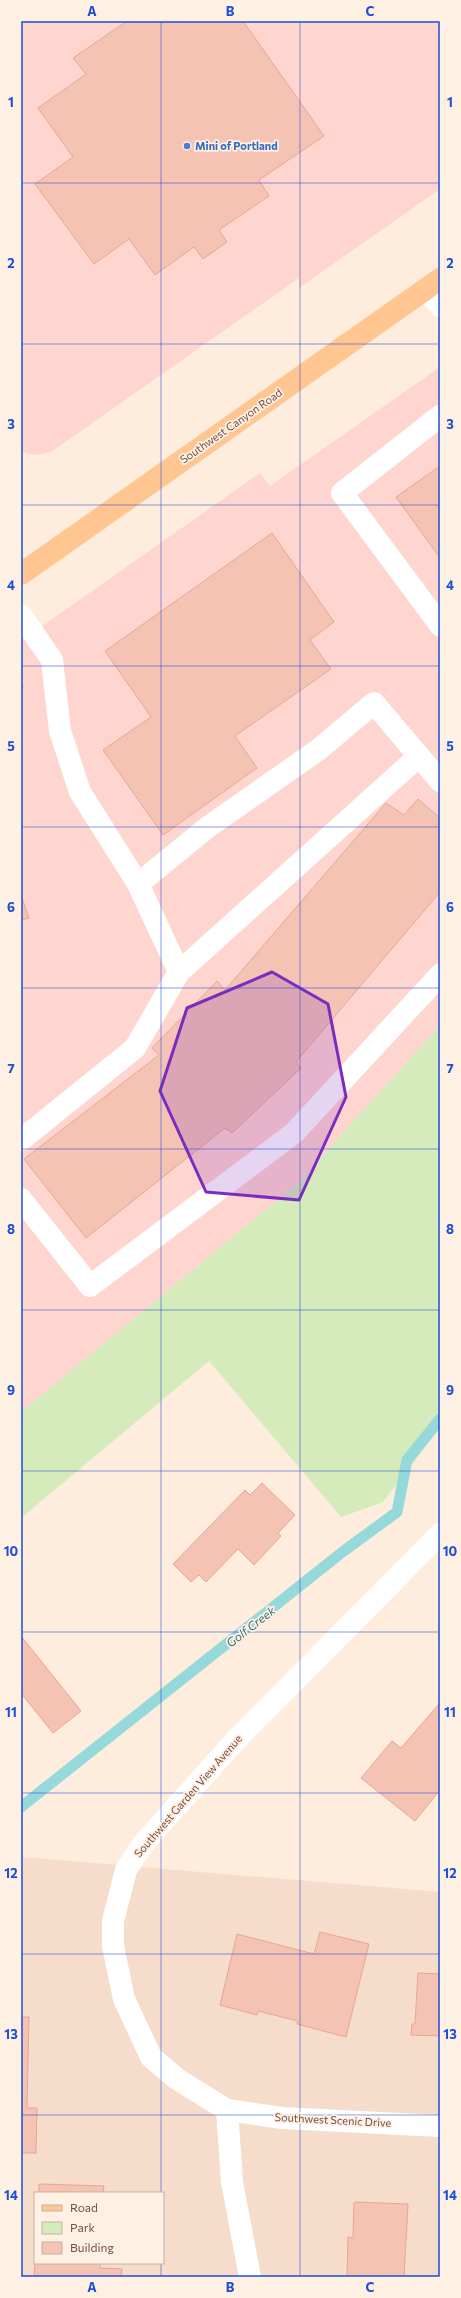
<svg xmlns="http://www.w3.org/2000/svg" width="461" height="2298" font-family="Commissioner,sans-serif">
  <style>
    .residential { fill: #f5dccb; fill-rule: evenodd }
    .commercial { fill: #ffd6cf }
    .green { fill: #d6ebbb }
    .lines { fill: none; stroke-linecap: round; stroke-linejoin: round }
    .stream { stroke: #96d9da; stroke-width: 11 }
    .building { fill: #f4c3b3; stroke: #e8a692 }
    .path { stroke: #d9a697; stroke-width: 2.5; stroke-dasharray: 1 3; stroke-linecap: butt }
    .minor { stroke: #fff; stroke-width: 22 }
    .major { stroke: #ffc692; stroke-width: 22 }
    .marked { fill: #7b2cbf; fill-opacity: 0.2; stroke: #7b2cbf; stroke-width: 3; stroke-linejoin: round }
    .grid { fill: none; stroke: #1d4ed8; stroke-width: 1; stroke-opacity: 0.55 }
    .shop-dot { fill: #3f7fe0; stroke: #fff0e4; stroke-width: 1.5 }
    .labels { text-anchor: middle; stroke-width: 3.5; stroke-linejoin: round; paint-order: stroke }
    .shop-label { font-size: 11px; font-weight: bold; fill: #366cbe; stroke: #fff0e4; text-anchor: start }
    .street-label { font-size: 11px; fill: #744e44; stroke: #fff0e4 }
    .water-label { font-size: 12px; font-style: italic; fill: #357374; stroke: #fff0e4 }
    .neatline { fill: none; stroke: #1d4ed8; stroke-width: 1.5 }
    .grid-label { font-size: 13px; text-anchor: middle; font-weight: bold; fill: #1d4ed8 }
  </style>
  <rect width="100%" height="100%" fill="#feecdd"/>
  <path class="residential" d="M21 1857 440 1892V2277H21ZM35 2193H163V2263H35Z"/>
  <g class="commercial">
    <path d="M21 21H440V189L299 288V278L51 452 36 455 21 452Z"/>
    <path d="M440 367V1025L299 1182 21 1412V641L260 473 270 486Z"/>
  </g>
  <path class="green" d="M440 1025V1428L383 1502 341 1517 209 1361 21 1518V1412L299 1182Z"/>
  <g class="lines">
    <path class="stream" d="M21 1807 345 1550 397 1512 407 1460 440 1419"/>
  </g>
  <g class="building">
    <path d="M127 21H243L324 136 259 180 269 196 219 230 227 242 203 259 194 247 155 275 129 239 94 264 35 184 73 157 38 108 86 74 73 58Z"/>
    <path d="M440 466V558L396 497Z"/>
    <path d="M272 533 334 622 310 640 331 669 235 736 257 768 163 835 103 750 151 717 105 651Z"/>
    <path d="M418 799 440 818V892L296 1062 301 1068 232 1133 225 1128 86 1238 24 1159 159 1055 152 1048 217 981 225 990 386 803 404 815Z"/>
    <path d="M21 895 29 918 21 920Z"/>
    <path d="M262 1483 295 1515 278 1533 281 1536 254 1565 238 1549 206 1582 199 1575 191 1582 173 1564 245 1490 250 1495Z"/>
    <path d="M21 1636 81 1711 53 1733 21 1693Z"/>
    <path d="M439 1704 440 1790 415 1821 361 1778 392 1741 401 1748Z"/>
    <path d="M320 1932 369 1944 346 2037 297 2024 298 2021 258 2011 257 2015 220 2005 237 1934 314 1954Z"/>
    <path d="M418 1973 440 1974V2036L411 2035 412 2024H415Z"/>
    <path d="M21 2017H29L27 2108H37L36 2153H21Z"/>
    <path d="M39 2184 104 2186 103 2193H39Z"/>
    <path d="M354 2202 408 2204 404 2277H347L348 2237 353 2238Z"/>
    <path d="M35 2263H100V2268L122 2269 121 2277H34Z"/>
  </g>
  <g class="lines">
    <path class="path" d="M21 691 23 685"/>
    <g class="minor">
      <path d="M426 289 440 306"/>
      <path d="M440 416 342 493 440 625"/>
      <path d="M21 615 52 660 60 731 80 792 138 884 179 972 135 1048 21 1140"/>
      <path d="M138 884 208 827 318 750 374 703 440 781"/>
      <path d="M179 972 419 756"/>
      <path d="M21 1199 90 1286 294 1133 440 975"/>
      <path d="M440 1534 235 1741 143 1844 126 1870 113 1921V1946L124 1999 151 2057 177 2079 227 2110 282 2118 440 2126"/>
      <path d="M227 2110 232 2182 250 2277"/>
    </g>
    <path class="major" d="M21 574 440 279"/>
  </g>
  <path class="marked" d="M272 972 328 1004 346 1097 299 1200 206 1192 160 1091 187 1008Z"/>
  <path class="grid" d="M161 21V2193M300 21V2277M21 183H440M21 344H440M21 505H440M21 666H440M21 827H440M21 988H440M21 1149H440M21 1310H440M21 1471H440M21 1632H440M21 1793H440M21 1954H440M21 2115H440M161 2263V2277"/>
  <circle class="shop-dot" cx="187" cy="146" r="4"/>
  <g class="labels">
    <g class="shop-label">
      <text x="195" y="150">Mini of Portland</text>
    </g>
    <g class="street-label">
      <text transform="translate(231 426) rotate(-35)" y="4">Southwest Canyon Road</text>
      <text transform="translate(188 1796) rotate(-49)" y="4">Southwest Garden View Avenue</text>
      <text transform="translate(333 2120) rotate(3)" y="4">Southwest Scenic Drive</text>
    </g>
    <g class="water-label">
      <text transform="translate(251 1627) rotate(-38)" y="4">Golf Creek</text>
    </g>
  </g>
  <rect width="461" height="2298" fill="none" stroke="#fff0e4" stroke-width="44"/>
  <rect x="34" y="2192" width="130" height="72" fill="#fff0e4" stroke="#c7afa4"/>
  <rect x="42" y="2205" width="20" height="6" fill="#ffc692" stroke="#c7afa4"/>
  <text x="70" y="2212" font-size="12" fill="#744e44">Road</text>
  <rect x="42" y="2222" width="20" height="12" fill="#d6ebbb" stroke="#c7afa4"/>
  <text x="70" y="2232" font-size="12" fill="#744e44">Park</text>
  <rect x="42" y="2242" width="20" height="12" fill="#f4c3b3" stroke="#c7afa4"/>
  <text x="70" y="2252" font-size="12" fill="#744e44">Building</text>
  <rect x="22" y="22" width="417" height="2254" class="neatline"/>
  <g class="grid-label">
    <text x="92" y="16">A</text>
    <text x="230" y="16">B</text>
    <text x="370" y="16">C</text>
    <text x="11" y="107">1</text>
    <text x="450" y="107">1</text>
    <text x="11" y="268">2</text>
    <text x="450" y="268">2</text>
    <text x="11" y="429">3</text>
    <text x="450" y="429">3</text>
    <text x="11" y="590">4</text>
    <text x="450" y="590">4</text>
    <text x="11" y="751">5</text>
    <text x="450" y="751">5</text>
    <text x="11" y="912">6</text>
    <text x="450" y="912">6</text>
    <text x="11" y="1073">7</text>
    <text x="450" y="1073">7</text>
    <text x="11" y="1234">8</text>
    <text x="450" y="1234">8</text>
    <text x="11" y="1395">9</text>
    <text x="450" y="1395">9</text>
    <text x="11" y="1556">10</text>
    <text x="450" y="1556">10</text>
    <text x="11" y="1717">11</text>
    <text x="450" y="1717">11</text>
    <text x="11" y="1878">12</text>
    <text x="450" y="1878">12</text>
    <text x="11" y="2039">13</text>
    <text x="450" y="2039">13</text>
    <text x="11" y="2200">14</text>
    <text x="450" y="2200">14</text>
    <text x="92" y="2292">A</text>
    <text x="230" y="2292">B</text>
    <text x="370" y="2292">C</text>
  </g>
</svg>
